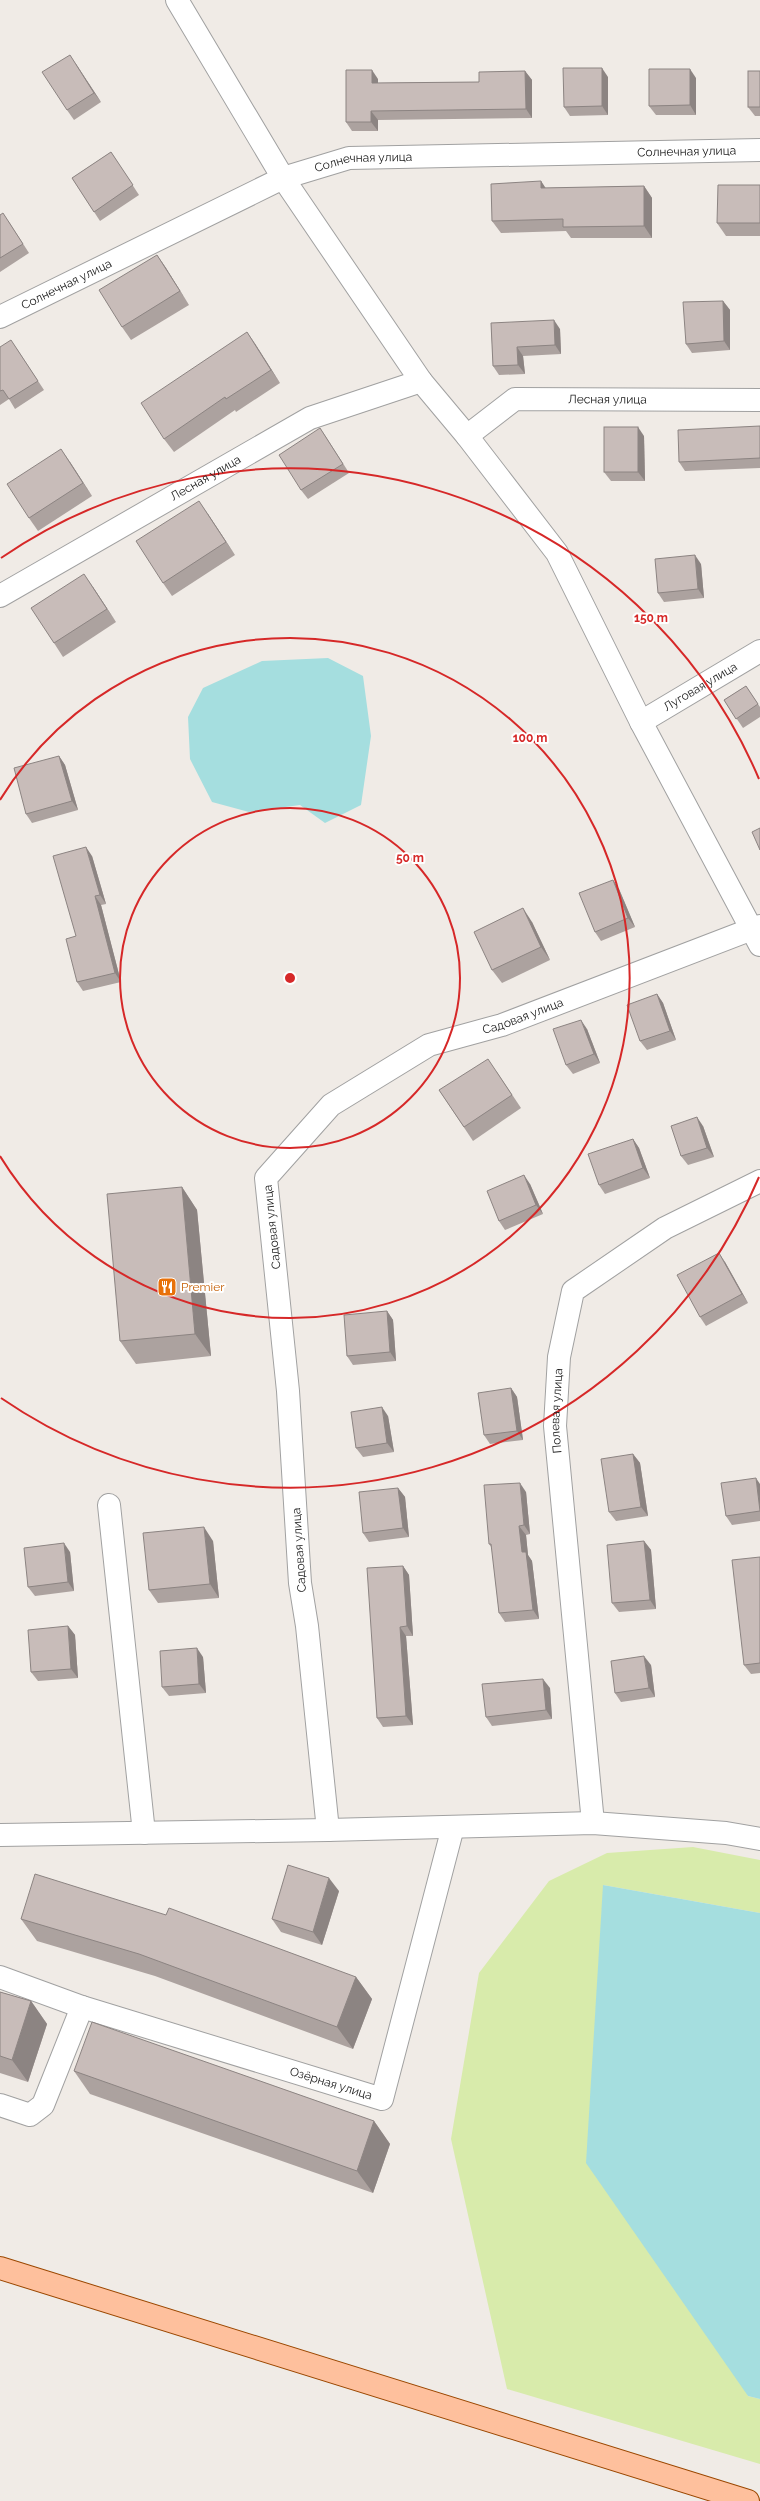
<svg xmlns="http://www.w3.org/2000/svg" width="760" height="2501" font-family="Raleway,sans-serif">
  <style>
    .grass { fill: #d8ebab }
    .water { fill: #a5dedf }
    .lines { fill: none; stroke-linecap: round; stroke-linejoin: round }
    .street-casing { stroke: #a1a1a1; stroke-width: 24 }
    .primary-casing { stroke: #9b4700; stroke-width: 24 }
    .street { stroke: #fff; stroke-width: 22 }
    .primary { stroke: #fec09d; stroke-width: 22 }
    .wall { fill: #aca29f }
    .shaded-wall { fill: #8c8482 }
    .building { fill: #c8bcb9; stroke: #8c8482 }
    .ring { fill: none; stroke: #d62828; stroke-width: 2 }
    .labels { text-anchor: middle; stroke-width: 4; stroke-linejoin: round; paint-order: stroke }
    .street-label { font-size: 12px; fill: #202020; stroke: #fff }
    .food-label { font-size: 12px; fill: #c56008; stroke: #fff; text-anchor: start }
    .centre { fill: #d62828; stroke: #fff; stroke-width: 2 }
    .ring-label { font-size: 12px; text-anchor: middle; font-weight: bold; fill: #d62828; stroke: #fff; stroke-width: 4; stroke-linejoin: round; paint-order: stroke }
  </style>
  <rect width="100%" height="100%" fill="#f0ebe6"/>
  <path class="grass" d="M693 1847 760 1860V1913L603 1885 748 2396 760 2399V2464L507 2389 451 2139 479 1973 549 1881 607 1853Z"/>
  <g class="water">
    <path d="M328 658 363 676 371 736 361 805 325 823 300 805 249 812 212 802 190 759 188 717 203 688 262 661Z"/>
    <path d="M603 1885 760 1913V2399L748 2396 586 2163Z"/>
  </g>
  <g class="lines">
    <g class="street-casing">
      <g id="street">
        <path d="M177 0 283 178 421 381 467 436 557 553 641 722 760 945"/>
        <path id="s1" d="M0 317 283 178 349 158 760 150"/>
        <path id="s2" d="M467 436 515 399 760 400"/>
        <path id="s3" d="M0 596 310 418 421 381"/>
        <path id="s4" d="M641 722 760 651"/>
        <path d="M109 1505 144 1833"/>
        <path id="s5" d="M593 1823 555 1426 559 1357 573 1291 665 1228 760 1181"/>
        <path id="s6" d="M328 1830 307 1626 300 1583 288 1391 266 1178 331 1105 429 1045 502 1025 760 926"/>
        <path d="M0 1835 328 1830 593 1823 726 1833 760 1839"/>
        <path d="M0 1977 82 2007"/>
        <path id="s7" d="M0 2105 30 2115 43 2105 82 2007 382 2099 453 1827"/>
      </g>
    </g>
    <g class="primary-casing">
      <path id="primary" d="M0 2268 748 2501"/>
    </g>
    <use href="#street" class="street"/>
    <use href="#primary" class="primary"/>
  </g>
  <g class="wall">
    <path d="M76 64 101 102 74 120 67 110Z"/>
    <path d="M525 71 532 80V118L378 120V131H352L346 122 378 79V83L479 82Z"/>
    <path d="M760 71V116H755L748 107Z"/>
    <path d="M608 77V115L570 116 564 107Z"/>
    <path d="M696 78V115H656L649 106Z"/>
    <path d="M111 152 139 195 100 221 72 178Z"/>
    <path d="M541 181 545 188 644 186 652 198V238H571L566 231 501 233 492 221Z"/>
    <path d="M760 185V236H726L717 223Z"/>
    <path d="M0 215 9 222 29 253 0 272Z"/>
    <path d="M157 255 166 268 189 305 131 340 122 327Z"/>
    <path d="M723 301 730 310V350L692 353 686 344Z"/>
    <path d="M491 323 560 329 561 354 523 356 525 374 499 375 493 366Z"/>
    <path d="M247 332 280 383 236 412 235 410 174 452 164 439Z"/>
    <path d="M0 347 17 349 44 390 15 409 9 399 0 405Z"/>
    <path d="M760 426V468L685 471 679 462Z"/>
    <path d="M320 428 349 473 308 499 301 490Z"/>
    <path d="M644 436 645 481H611L604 472Z"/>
    <path d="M70 462 92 496 38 531 29 518Z"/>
    <path d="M208 514 235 555 172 596 163 583Z"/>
    <path d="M701 564 704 598 664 602 658 593Z"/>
    <path d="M93 587 116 622 63 657 54 643Z"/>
    <path d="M746 686 760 707V717L743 728 724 700Z"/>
    <path d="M59 756 65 765 78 810 32 823 26 814Z"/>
    <path d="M92 856 106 904 101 905 121 982 83 991 77 982 76 936Z"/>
    <path d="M613 880 619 889 635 927 601 941 595 932Z"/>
    <path d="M532 922 550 960 502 983 492 970Z"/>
    <path d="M657 994 663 1003 676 1040 647 1050 640 1041Z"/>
    <path d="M587 1029 600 1063 573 1074 566 1065Z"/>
    <path d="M497 1072 521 1108 473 1141 439 1090Z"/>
    <path d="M703 1126 714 1157 688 1165 681 1156Z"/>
    <path d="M633 1139 639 1148 650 1178 605 1194 599 1185Z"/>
    <path d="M530 1184 543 1214 505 1230 499 1221Z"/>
    <path d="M182 1187 197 1210 211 1356 136 1364 120 1341Z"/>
    <path d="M725 1262 748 1303 706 1326 700 1317Z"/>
    <path d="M387 1311 393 1320 396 1361 353 1365 347 1356Z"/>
    <path d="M511 1388 517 1397 523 1440 490 1444 484 1435Z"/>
    <path d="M388 1416 394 1452 363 1457 356 1448Z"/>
    <path d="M633 1454 640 1463 648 1516 616 1521 609 1512Z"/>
    <path d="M760 1484V1521L732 1525 726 1516Z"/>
    <path d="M398 1488 405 1497 409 1537 369 1542 363 1533Z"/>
    <path d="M526 1492 530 1534 526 1535 528 1555 532 1561 539 1619 505 1622 499 1613 492 1548 489 1544Z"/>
    <path d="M213 1541 219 1598 158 1603 149 1590Z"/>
    <path d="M644 1541 651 1550 656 1609 619 1612 612 1603Z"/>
    <path d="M70 1552 74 1591 35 1596 28 1587Z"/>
    <path d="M760 1557V1673L751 1674 744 1665Z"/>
    <path d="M403 1566 409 1575 413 1636H406L413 1725 383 1727 377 1718Z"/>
    <path d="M68 1626 75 1635 78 1678 38 1681 31 1672Z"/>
    <path d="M203 1657 206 1693 169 1696 162 1687Z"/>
    <path d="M651 1665 655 1697 621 1702 615 1693Z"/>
    <path d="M550 1688 552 1719 492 1726 486 1717Z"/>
    <path d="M339 1891 322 1945 281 1932 272 1919Z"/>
    <path d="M21 1919 356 1977 372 1999 353 2049 155 1976 37 1941Z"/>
    <path d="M0 1992 31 2001 47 2024 28 2082 0 2073Z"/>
    <path d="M74 2071 374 2121 390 2144 373 2193 90 2094Z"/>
  </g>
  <g class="shaded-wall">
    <path d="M70 55 76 64 101 102 94 93Z"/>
    <path d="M602 68 608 77V115L602 106Z"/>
    <path d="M690 69 696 78V115L690 105Z"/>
    <path d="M372 70 378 79V92L372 83Z"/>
    <path d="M525 71 532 80V118L526 109Z"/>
    <path d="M371 111 378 120V131L371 122Z"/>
    <path d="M541 181 549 193 541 188Z"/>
    <path d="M644 186 652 198V238L644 226Z"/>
    <path d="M157 255 166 268 189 305 180 291Z"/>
    <path d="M723 301 730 310V350L724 341Z"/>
    <path d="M554 320 560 329 561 354 555 345Z"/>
    <path d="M247 332 256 345 280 383 271 370Z"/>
    <path d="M517 347 523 356 525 374 518 365Z"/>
    <path d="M638 427 644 436 645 481 638 472Z"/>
    <path d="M320 428 326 437 349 473 343 464Z"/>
    <path d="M61 449 70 462 92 496 83 483Z"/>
    <path d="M199 501 208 514 235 555 226 542Z"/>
    <path d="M695 555 701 564 704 598 698 589Z"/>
    <path d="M84 574 93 587 116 622 107 609Z"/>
    <path d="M59 756 65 765 78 810 72 801Z"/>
    <path d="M86 847 92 856 106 904 100 895Z"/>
    <path d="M613 880 619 889 635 927 628 918Z"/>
    <path d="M95 896 101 905 121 982 115 973Z"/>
    <path d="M523 908 532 922 550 960 541 947Z"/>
    <path d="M657 994 663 1003 676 1040 670 1031Z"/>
    <path d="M581 1020 587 1029 600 1063 594 1054Z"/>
    <path d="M697 1117 703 1126 714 1157 707 1148Z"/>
    <path d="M633 1139 639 1148 650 1178 643 1168Z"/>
    <path d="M524 1175 530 1184 543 1214 536 1205Z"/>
    <path d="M182 1187 197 1210 211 1356 195 1334Z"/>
    <path d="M719 1253 725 1262 748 1303 742 1294Z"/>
    <path d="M387 1311 393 1320 396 1361 390 1352Z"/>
    <path d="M511 1388 517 1397 523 1440 517 1431Z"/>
    <path d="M382 1407 388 1416 394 1452 387 1443Z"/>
    <path d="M633 1454 640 1463 648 1516 641 1507Z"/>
    <path d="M756 1478 760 1484V1512V1511Z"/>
    <path d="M520 1483 526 1492 530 1534 524 1525Z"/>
    <path d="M398 1488 405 1497 409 1537 403 1528Z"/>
    <path d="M519 1526 526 1535 528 1555 532 1561 539 1619 533 1610 522 1552Z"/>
    <path d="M204 1527 213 1541 219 1598 210 1584Z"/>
    <path d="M644 1541 651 1550 656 1609 650 1600Z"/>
    <path d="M64 1543 70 1552 74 1591 68 1582Z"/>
    <path d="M403 1566 409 1575 413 1636 407 1626Z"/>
    <path d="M68 1626 75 1635 78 1678 71 1669Z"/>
    <path d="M400 1627 406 1636 413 1725 406 1716Z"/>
    <path d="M197 1648 203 1657 206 1693 199 1684Z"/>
    <path d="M644 1656 651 1665 655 1697 649 1688Z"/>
    <path d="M543 1679 550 1688 552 1719 546 1710Z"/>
    <path d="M329 1878 339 1891 322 1945 313 1932Z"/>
    <path d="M356 1977 372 1999 353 2049 337 2027Z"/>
    <path d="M31 2001 47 2024 28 2082 12 2060Z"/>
    <path d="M374 2121 390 2144 373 2193 357 2171Z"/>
  </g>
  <g class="building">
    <path d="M70 55 94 93 67 110 42 72Z"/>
    <path d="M563 68H602V106L564 107Z"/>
    <path d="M649 69H690V105L649 106Z"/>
    <path d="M346 70H372V83L479 82V72L525 71 526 109 371 111V122H346Z"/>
    <rect x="748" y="71" width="12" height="36"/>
    <path d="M111 152 133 185 94 212 72 178Z"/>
    <path d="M541 181V188L644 186V226L563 227V219L492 221 491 184Z"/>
    <path d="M718 185H760V223H717Z"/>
    <path d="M3 213 23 244 0 258V215Z"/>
    <path d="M157 255 180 291 122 327 99 290Z"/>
    <path d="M723 301 724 341 686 344 683 302Z"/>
    <path d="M554 320 555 345 517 347 518 365 493 366 491 323Z"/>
    <path d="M247 332 271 370 226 399 225 397 164 439 141 403Z"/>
    <path d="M11 340 38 381 9 399 3 390 0 391V347Z"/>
    <path d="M760 426V458L679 462 678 430Z"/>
    <rect x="604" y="427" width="34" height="45"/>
    <path d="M320 428 343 464 301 490 279 455Z"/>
    <path d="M61 449 83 483 29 518 7 484Z"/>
    <path d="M199 501 226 542 163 583 136 541Z"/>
    <path d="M695 555 698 589 658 593 655 559Z"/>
    <path d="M84 574 107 609 54 643 31 608Z"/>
    <path d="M746 686 758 704 736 719 724 700Z"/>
    <path d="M59 756 72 801 26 814 14 768Z"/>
    <path d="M760 828V850L752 832Z"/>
    <path d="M86 847 100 895 95 896 115 973 77 982 66 939 76 936 53 856Z"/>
    <path d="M613 880 628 918 595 932 579 893Z"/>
    <path d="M523 908 541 947 492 970 474 932Z"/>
    <path d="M657 994 670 1031 640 1041 627 1005Z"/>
    <path d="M581 1020 594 1054 566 1065 553 1029Z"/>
    <path d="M488 1059 512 1095 464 1127 439 1090Z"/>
    <path d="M697 1117 707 1148 681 1156 671 1126Z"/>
    <path d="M633 1139 643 1168 599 1185 588 1154Z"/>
    <path d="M524 1175 536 1205 499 1221 487 1191Z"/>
    <path d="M182 1187 195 1334 120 1341 107 1194Z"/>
    <path d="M719 1253 742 1294 700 1317 677 1275Z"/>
    <path d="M387 1311 390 1352 347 1356 344 1315Z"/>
    <path d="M511 1388 517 1431 484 1435 478 1393Z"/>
    <path d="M382 1407 387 1443 356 1448 351 1412Z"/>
    <path d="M633 1454 641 1507 609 1512 601 1459Z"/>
    <path d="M756 1478 760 1511 726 1516 721 1483Z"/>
    <path d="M520 1483 524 1525 519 1526 522 1552H526L533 1610 499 1613 491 1544H489L484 1485Z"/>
    <path d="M398 1488 403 1528 363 1533 359 1492Z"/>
    <path d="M204 1527 210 1584 149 1590 143 1533Z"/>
    <path d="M644 1541 650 1600 612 1603 607 1545Z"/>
    <path d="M64 1543 68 1582 28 1587 24 1548Z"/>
    <path d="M760 1557V1663L744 1665 732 1560Z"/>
    <path d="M403 1566 407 1626 400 1627 406 1716 377 1718 367 1568Z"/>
    <path d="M68 1626 71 1669 31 1672 28 1630Z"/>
    <path d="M197 1648 199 1684 162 1687 160 1651Z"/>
    <path d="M644 1656 649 1688 615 1693 611 1661Z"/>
    <path d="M543 1679 546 1710 486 1717 482 1684Z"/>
    <path d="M288 1865 329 1878 313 1932 272 1919Z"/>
    <path d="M35 1874 166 1915 169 1908 356 1977 337 2027 139 1954 21 1919Z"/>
    <path d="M0 1992 31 2001 12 2060 0 2056Z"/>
    <path d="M92 2022 374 2121 357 2171 74 2071Z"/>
  </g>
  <g class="ring">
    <circle cx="290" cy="978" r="170"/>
    <path d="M0 800A340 340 0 1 1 0 1156"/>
    <path d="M759 1177A510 510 0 0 1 1 1398M1 558A510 510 0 0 1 759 779"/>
  </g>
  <defs>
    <g id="restaurant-square" transform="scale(1)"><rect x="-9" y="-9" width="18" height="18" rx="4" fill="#e8710a" stroke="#fff"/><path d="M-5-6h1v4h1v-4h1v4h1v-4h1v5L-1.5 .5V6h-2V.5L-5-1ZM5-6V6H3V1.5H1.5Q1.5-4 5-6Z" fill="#fff"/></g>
  </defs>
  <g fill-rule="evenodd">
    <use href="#restaurant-square" x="167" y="1287"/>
  </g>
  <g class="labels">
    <g class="street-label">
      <text dy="4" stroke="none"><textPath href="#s1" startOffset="722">Солнечная улица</textPath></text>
      <text dy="4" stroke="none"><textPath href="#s1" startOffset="398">Солнечная улица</textPath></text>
      <text dy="4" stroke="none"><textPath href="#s1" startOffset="74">Солнечная улица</textPath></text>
      <text dy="4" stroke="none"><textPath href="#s2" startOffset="153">Лесная улица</textPath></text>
      <text dy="4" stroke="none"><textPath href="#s3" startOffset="237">Лесная улица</textPath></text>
      <text dy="4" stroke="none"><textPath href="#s4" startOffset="69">Луговая улица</textPath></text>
      <text dy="4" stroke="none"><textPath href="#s6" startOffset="966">Садовая улица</textPath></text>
      <text transform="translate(272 1227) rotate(-96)" y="4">Садовая улица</text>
      <text dy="4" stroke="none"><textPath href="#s5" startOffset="414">Полевая улица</textPath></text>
      <text transform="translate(299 1550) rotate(-94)" y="4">Садовая улица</text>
      <text dy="4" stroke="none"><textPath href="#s7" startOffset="414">Озёрная улица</textPath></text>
    </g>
    <g class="food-label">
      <text x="181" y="1291">Premier</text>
    </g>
  </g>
  <circle cx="290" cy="978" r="6" class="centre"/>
  <g class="ring-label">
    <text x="651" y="622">150 m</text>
    <text x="530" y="742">100 m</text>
    <text x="410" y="862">50 m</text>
  </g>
</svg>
